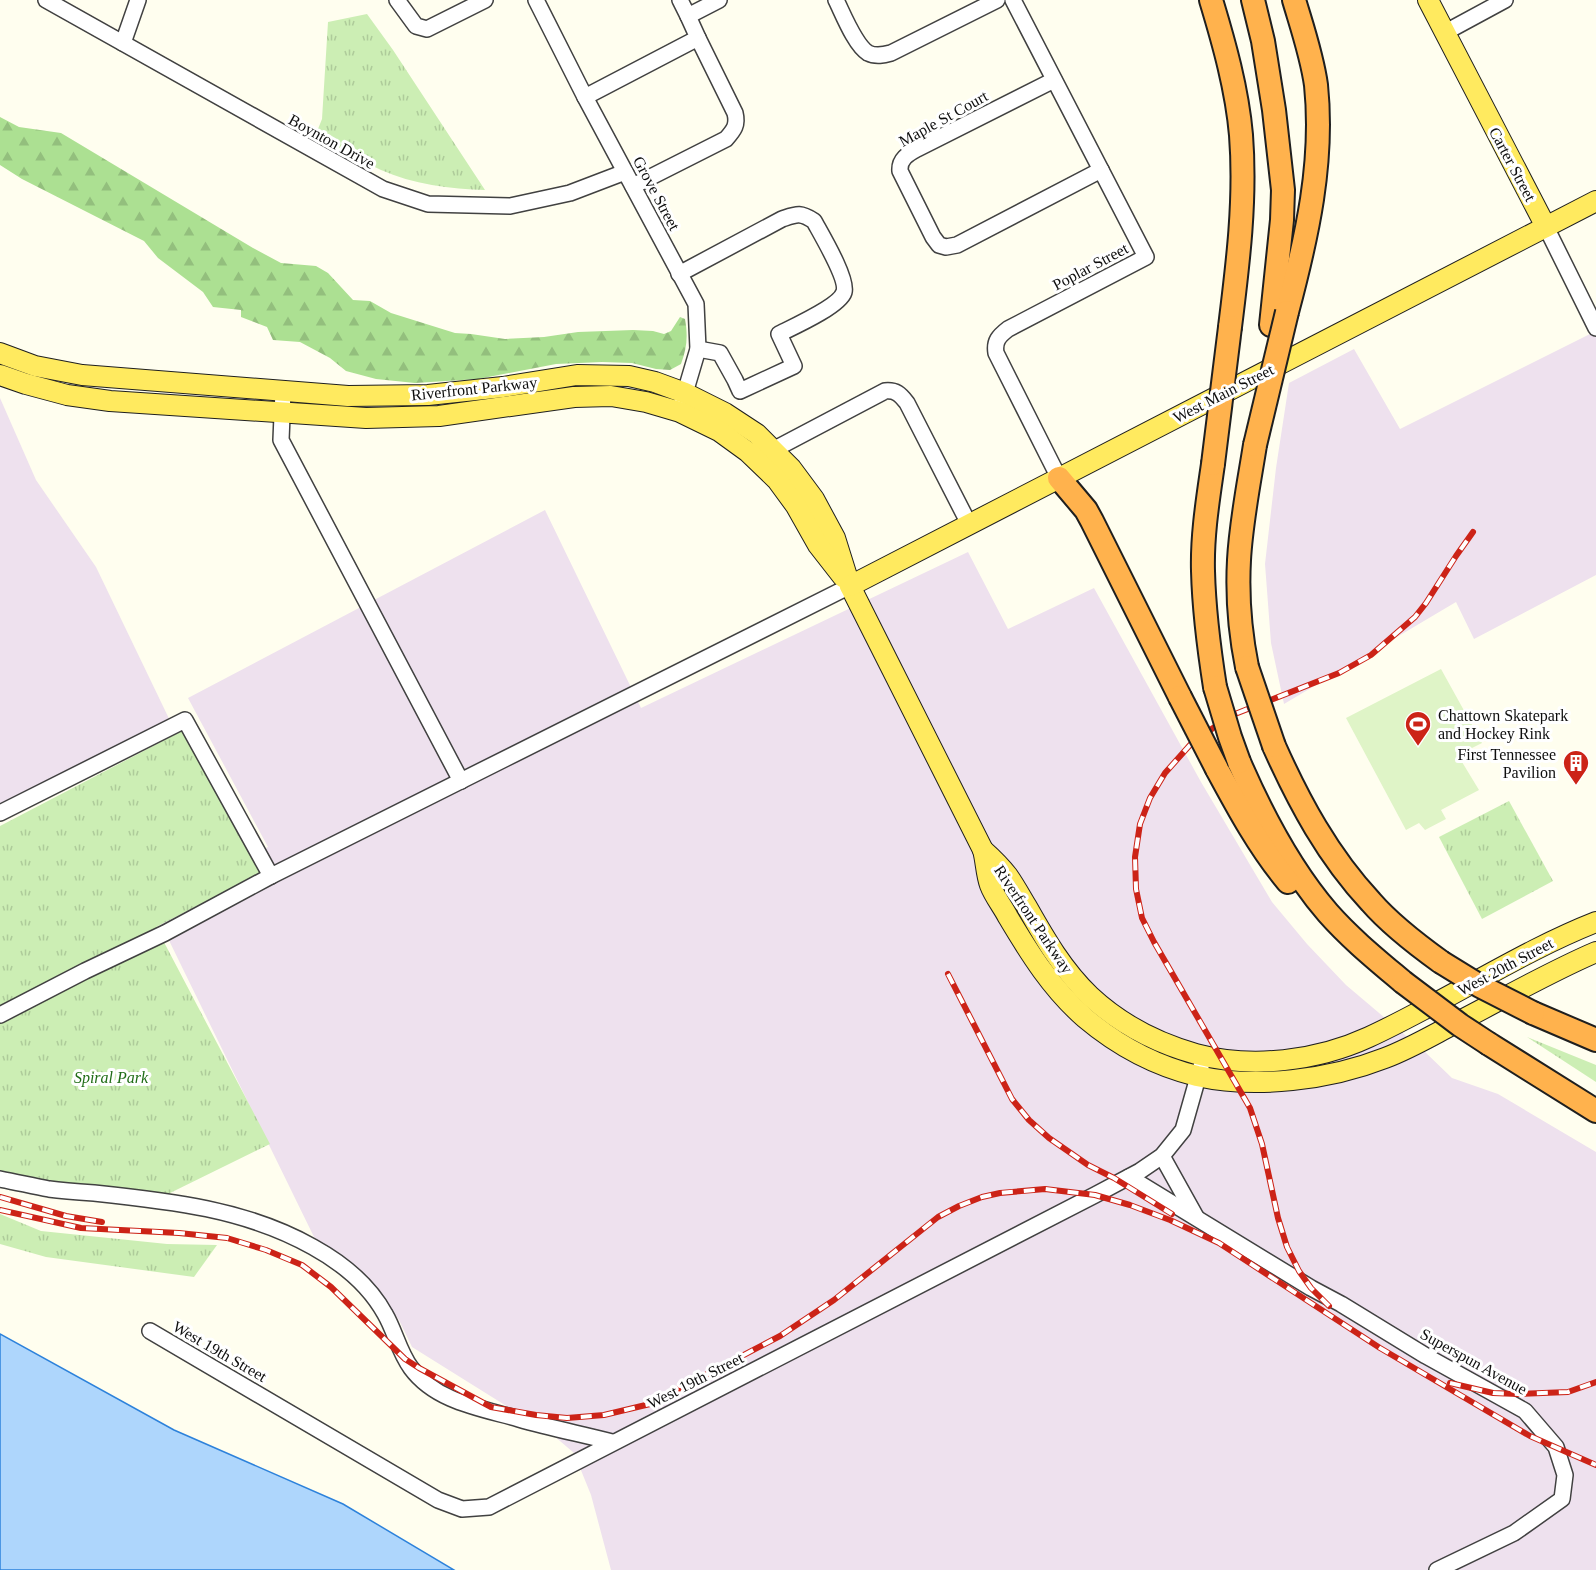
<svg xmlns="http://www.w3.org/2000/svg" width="1596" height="1570" font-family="Georgia,serif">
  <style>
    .industrial { fill: #eee1ee }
    .grass { fill: url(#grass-tufts) }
    .forest { fill: url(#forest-firs) }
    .pitch { fill: #dff4c7 }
    .water { fill: #aed6fc; stroke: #2d82db; stroke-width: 1.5 }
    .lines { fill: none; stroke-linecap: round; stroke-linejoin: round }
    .minor-casing { stroke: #414141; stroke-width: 18 }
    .major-casing { stroke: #1f1f1f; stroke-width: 22 }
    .highway-casing { stroke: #1f1f1f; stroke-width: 26 }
    .minor { stroke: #fff; stroke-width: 15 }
    .major { stroke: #ffea5f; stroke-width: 20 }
    .highway { stroke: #ffb24d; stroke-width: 22 }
    .rail-casing { stroke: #cc2317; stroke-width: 6 }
    .rail { stroke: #fff; stroke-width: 4; stroke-dasharray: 11; stroke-linecap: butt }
    .highway-bridge-casing { stroke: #1f1f1f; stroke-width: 26; stroke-linecap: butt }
    .highway-bridge { stroke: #ffb24d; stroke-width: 22 }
    .labels { text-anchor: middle; stroke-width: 6; stroke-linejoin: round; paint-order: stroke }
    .street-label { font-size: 16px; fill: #0e0e0e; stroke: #fff }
    .poi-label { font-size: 16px; fill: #0e0e0e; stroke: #fff; text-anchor: start }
    .park-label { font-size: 16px; font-style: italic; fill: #206d17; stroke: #fff }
  </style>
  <defs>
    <pattern id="grass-tufts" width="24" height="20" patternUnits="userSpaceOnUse" patternTransform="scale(1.5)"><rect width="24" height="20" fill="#cceeb4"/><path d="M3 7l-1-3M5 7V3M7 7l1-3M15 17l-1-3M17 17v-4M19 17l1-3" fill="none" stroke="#aecb9a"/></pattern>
    <pattern id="forest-firs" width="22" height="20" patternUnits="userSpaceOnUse" patternTransform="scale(1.5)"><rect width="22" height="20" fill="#ace092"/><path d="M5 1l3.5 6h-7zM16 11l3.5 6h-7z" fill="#93bf7d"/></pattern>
  </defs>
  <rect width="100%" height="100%" fill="#fffeef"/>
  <g class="industrial">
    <path d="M1596 331V575L1474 639 1456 602 1284 704 1271 643 1265 564 1276 468 1289 383 1354 349 1400 429Z"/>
    <path d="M0 398 36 480 96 567 174 729 0 820Z"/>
    <path d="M545 510 641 708 968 552 1008 629 1094 588 1201 782 1272 902 1307 944 1346 985 1424 1051 1452 1078 1498 1094 1596 1152V1570H611L591 1495 574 1453 553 1435 412 1347 399 1320 366 1278 314 1237 159 920 231 865 268 847 188 698Z"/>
  </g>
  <g class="grass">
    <path d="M367 14 393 50 485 190C451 189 412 184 381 170 359 160 337 146 316 134L322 119 328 22Z"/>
    <path d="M182 731 263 872 156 927 270 1144 168 1194 71 1184 0 1172V826Z"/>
    <path d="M1509 801 1553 881 1482 919 1439 837Z"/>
    <path d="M1527 1037 1596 1065V1082Z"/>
    <path d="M0 1214 41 1231 167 1244 217 1245 194 1277 46 1257 0 1244Z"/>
  </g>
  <path class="forest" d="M0 117 19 127 61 133 253 248 281 263 316 266 328 273 353 300 370 301 391 313 455 333 471 334 505 339 544 337 578 332 633 330 653 331 664 334 671 331 680 317 685 319C688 336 687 348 681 364L670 370 656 369 632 363 602 362 556 364 478 379 415 383 376 379 346 371 330 358 300 342 273 340 267 327 241 317V310L213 307 203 292 158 258 144 241 22 179 0 165Z"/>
  <path class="pitch" d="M1441 669 1482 743 1468 750 1472 757 1462 762 1479 790 1441 810 1446 819 1425 830 1419 823 1406 830 1346 718Z"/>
  <path class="water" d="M0 1334 174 1430 343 1504 454 1570H0Z"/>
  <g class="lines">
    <g class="minor-casing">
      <g id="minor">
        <path d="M46 0 383 189 428 204 510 206 570 193 625 172"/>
        <path d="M397 0 416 26 427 29 485 0"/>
        <path d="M536 0 585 97 696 304 698 349 682 403"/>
        <path d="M680 0 688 16 719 0"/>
        <path d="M836 0C843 14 855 45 868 53 876 57 884 55 891 53L997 0"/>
        <path d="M1013 0 1146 257 1008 329C999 336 994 341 996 353L1059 478"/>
        <path d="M1444 33 1505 0"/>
        <path d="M123 43 138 0"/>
        <path d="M1054 80 917 149C908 154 899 159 900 171L933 237 939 245 946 247 957 245 1101 170"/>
        <path d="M585 97 698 38 688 16"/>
        <path d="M633 186 726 139C734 130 738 125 735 113L698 38"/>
        <path d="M1546 227 1596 328"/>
        <path d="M679 274 782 219C797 214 800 212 814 221 821 234 848 279 844 292 840 306 793 327 779 334L794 366 740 391 735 380 720 353 698 349"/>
        <path d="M283 391 281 440 461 781"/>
        <path d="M773 450 885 391C896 390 900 394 907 403L969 524"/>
        <path d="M0 813 185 720 271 876"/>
        <path d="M0 1015 85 971 165 933 271 876 850 586"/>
        <path d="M1162 1156 1196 1217"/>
        <path d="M1129 1177 1311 1288 1341 1304 1426 1356 1525 1411 1556 1447 1565 1475 1562 1499 1514 1533 1437 1570"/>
        <path d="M0 1179C16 1182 33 1186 49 1189 64 1191 79 1192 94 1193 170 1201 246 1209 313 1247 342 1263 369 1285 385 1314 395 1331 399 1352 411 1368 436 1402 481 1408 519 1419 550 1428 581 1434 612 1442"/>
        <path d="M150 1331 438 1500 462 1509 489 1507 1095 1195 1140 1171 1162 1156 1183 1130 1204 1056"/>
      </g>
    </g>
    <g class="major-casing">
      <g id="major">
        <path d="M1428 0 1546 227"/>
        <path d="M0 353 35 366 82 375 348 396 428 395 503 387 577 375 629 376 655 382 685 393 725 413 757 434 791 468 814 499 835 538 850 586 983 850C992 858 1001 867 1008 876 1015 886 1021 897 1027 907 1045 939 1063 970 1090 996 1120 1024 1157 1043 1196 1054 1252 1069 1317 1061 1369 1037 1391 1027 1413 1015 1434 1004 1487 976 1540 944 1596 922"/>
        <path d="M0 375 26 384 67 395 110 401 366 418 439 416 574 397 611 396 646 402 680 412 719 431 748 452 777 480 796 506 818 545 843 577"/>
        <path d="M850 586 1596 201"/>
        <path d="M983 850C986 861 986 874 990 885 994 896 1003 907 1008 917 1030 954 1052 989 1085 1018 1117 1045 1156 1066 1197 1076 1256 1089 1329 1080 1385 1058 1409 1049 1431 1036 1454 1024 1501 1000 1547 973 1596 952"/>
      </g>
    </g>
    <g class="highway-casing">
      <g id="highway">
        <path d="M1211 0C1224 43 1237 89 1241 135 1246 199 1238 263 1230 327"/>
        <path d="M1253 0 1263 41 1274 110 1283 190 1282 220 1271 325"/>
        <path d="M1287 312C1307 237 1324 162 1316 85 1312 56 1302 27 1294 0"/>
        <path d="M1213 464C1208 499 1202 535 1203 571 1204 610 1209 649 1215 687"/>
        <path d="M1059 478 1086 510 1092 521 1180 697"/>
        <path d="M1247 667C1240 632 1237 596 1239 560 1241 522 1249 483 1255 445"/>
        <path d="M1274 746C1299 802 1328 856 1371 902 1391 925 1416 944 1441 962"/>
        <path d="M1239 762C1262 815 1290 869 1328 913 1351 939 1377 960 1403 982"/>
        <path d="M1217 769C1238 808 1259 847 1288 882"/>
        <path d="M1533 1013 1596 1040"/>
        <path d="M1489 1044 1596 1111"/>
      </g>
    </g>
    <use href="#minor" class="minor"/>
    <use href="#major" class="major"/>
    <use href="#highway" class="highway"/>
    <g class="rail-casing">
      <g id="rail">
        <path d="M948 974 1012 1099 1029 1120 1049 1138 1088 1165 1114 1178 1172 1214"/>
        <path d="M0 1197 66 1216 102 1222"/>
        <path d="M0 1210 81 1228 179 1233 227 1238 266 1250 302 1265 331 1287 405 1359 419 1368 491 1407 536 1415 567 1418 604 1415 650 1404 780 1336 834 1300 938 1217 959 1206 982 1197 1000 1193 1045 1189 1095 1195 1130 1205 1170 1220 1219 1243 1380 1348 1530 1436 1596 1465"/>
        <path d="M1329 1306 1311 1288 1299 1271 1287 1247 1278 1218 1262 1144 1250 1108 1154 942 1142 918 1136 889 1135 857 1140 824 1150 798 1165 773 1190 745 1213 728 1235 714 1339 673 1371 655 1415 617 1426 603 1456 556 1473 532"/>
        <path d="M1450 1383 1493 1393 1518 1394 1568 1392 1596 1382"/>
      </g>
    </g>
    <use href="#rail" class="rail"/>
    <g class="highway-bridge-casing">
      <g id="highway-bridge">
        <path d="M1255 445 1287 312"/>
        <path d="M1213 464 1230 327"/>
        <path d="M1247 667 1274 746"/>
        <path d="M1215 687 1230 737 1239 762"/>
        <path d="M1180 697 1217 769"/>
        <path d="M1441 962 1480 986 1533 1013"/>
        <path d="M1403 982 1460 1025 1489 1044"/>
      </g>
    </g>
    <use href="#highway-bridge" class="highway-bridge"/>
  </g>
  <defs>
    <g id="stadium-pin" transform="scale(1.35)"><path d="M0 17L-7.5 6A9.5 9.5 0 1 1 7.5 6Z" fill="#cc2317" stroke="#fff"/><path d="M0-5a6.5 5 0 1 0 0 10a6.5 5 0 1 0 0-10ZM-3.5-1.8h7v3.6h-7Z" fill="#fff"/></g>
    <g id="building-pin" transform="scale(1.35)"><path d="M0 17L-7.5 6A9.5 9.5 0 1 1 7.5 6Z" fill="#cc2317" stroke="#fff"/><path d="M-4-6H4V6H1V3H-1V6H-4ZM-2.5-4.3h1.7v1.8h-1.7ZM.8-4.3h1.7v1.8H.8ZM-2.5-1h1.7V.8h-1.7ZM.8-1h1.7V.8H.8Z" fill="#fff"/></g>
  </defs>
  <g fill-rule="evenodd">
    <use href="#stadium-pin" x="1418" y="724"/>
    <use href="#building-pin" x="1576" y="763"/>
  </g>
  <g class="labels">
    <g class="street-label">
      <text transform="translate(943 118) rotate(-29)" y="6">Maple St Court</text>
      <text transform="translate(332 141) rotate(29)" y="6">Boynton Drive</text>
      <text transform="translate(1513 164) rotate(62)" y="6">Carter Street</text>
      <text transform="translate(657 193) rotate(62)" y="6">Grove Street</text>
      <text transform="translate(1090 266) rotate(-28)" y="6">Poplar Street</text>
      <text transform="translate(474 388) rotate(-6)" y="6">Riverfront Parkway</text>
      <text transform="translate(1223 393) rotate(-27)" y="6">West Main Street</text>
      <text transform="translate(1034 919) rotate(56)" y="6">Riverfront Parkway</text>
      <text transform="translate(1505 966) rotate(-28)" y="6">West 20th Street</text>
      <text transform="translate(220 1351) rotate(30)" y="6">West 19th Street</text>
      <text transform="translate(1474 1361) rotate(29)" y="6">Superspun Avenue</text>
      <text transform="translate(695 1380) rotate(-27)" y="6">West 19th Street</text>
    </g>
    <g class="poi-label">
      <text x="1438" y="721">Chattown Skatepark<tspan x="1438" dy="18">and Hockey Rink</tspan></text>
      <text x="1556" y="760" text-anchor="end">First Tennessee<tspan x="1556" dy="18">Pavilion</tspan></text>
    </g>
    <g class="park-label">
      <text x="111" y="1083">Spiral Park</text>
    </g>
  </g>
</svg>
